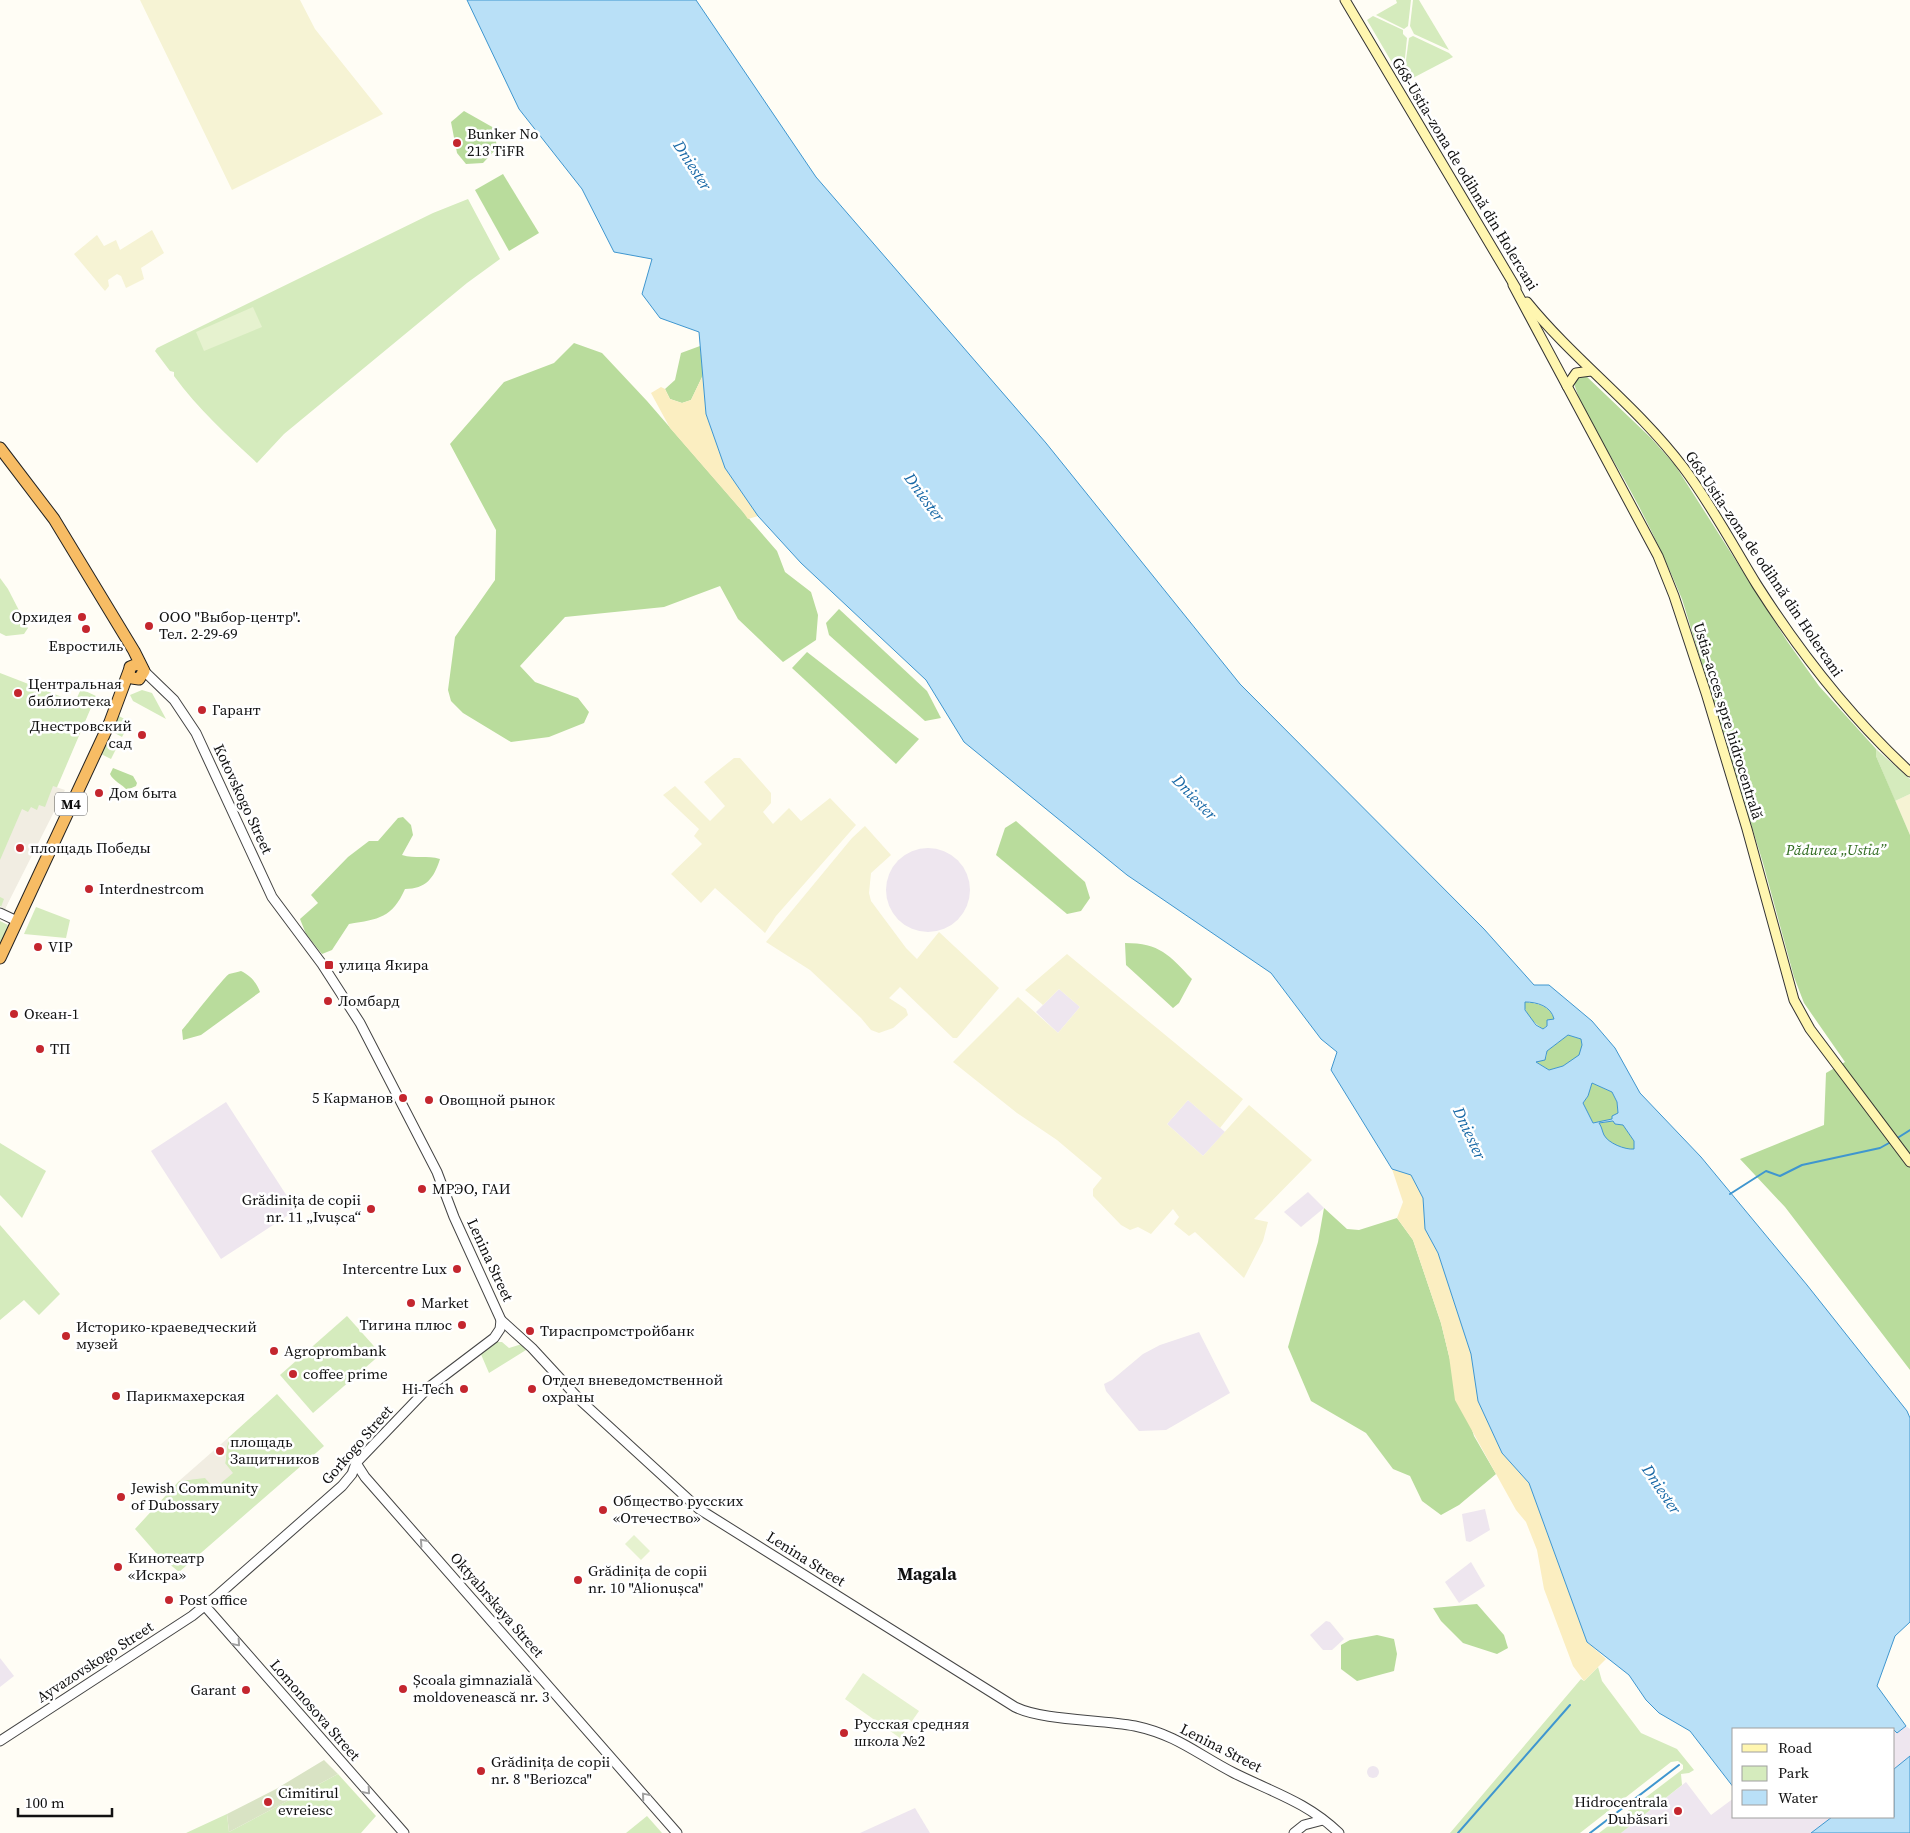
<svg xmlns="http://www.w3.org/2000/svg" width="1910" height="1833" font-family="'Source Serif 4',serif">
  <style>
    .industrial { fill: #eee6ef }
    .farmland { fill: #f6f3d4 }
    .green { fill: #d5ebbd }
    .forest { fill: #b9dc9c }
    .sand { fill: #fbeec1 }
    .cemetery { fill: #d9e3c4 }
    .pitch { fill: #e6f2cf }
    .plaza { fill: #f1ede2 }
    .water { fill: #b9e0f7; stroke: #3f96cf; fill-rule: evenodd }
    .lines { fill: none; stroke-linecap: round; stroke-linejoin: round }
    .stream { stroke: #3f96cf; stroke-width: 2 }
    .tertiary-casing { stroke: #444; stroke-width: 11 }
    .secondary-casing { stroke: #333; stroke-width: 11 }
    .trunk-casing { stroke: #222; stroke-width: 13 }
    .tertiary { stroke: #fff; stroke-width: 9 }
    .secondary { stroke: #fff6b0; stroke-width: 9 }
    .trunk { stroke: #f7bc64; stroke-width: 11 }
    .oneway { stroke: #a0a0a0 }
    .poi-dot { fill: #c4262e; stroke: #fff; stroke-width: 2 }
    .labels { text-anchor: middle; stroke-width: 5; stroke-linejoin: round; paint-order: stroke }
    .shield { fill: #fff; stroke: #585858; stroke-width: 1 }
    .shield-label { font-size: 14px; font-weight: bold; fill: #111 }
    .poi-label { font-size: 15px; fill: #111; stroke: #fff; text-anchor: start }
    .street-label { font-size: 15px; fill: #111; stroke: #fff }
    .park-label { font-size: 15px; font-style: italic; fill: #2f6b1f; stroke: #fff }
    .water-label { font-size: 16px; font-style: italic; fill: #1768a6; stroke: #fff }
    .quarter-label { font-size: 18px; font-weight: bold; fill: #111; stroke: #fff }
  </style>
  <rect width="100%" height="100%" fill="#fffdf5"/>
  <g class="industrial">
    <circle cx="928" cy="890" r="42"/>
    <path d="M1059 989 1080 1007 1058 1033 1036 1012Z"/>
    <path d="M1188 1100 1225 1132 1203 1156 1167 1124Z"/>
    <path d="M226 1102 296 1210 221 1259 151 1151Z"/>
    <path d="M1308 1192 1324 1208 1301 1227 1284 1212Z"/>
    <path d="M1199 1332 1230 1393 1166 1430 1139 1431 1106 1391 1104 1384 1112 1380 1143 1354 1160 1345Z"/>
    <path d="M1485 1509 1490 1530 1470 1542 1466 1541 1462 1514Z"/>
    <path d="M1471 1562 1485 1586 1459 1603 1445 1582Z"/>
    <path d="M1326 1621 1330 1622 1344 1639 1332 1650H1323L1310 1635Z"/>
    <path d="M0 1658 14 1676 0 1687Z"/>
    <path d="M1906 1726 1910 1729V1756L1894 1769 1892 1729 1897 1733Z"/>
    <circle cx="1373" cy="1772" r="6"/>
    <path d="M1686 1782 1711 1815 1734 1798V1817H1832L1811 1833H1621Z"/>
    <path d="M915 1808 930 1833H860Z"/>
  </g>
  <g class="farmland">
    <path d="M140 0H300L315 29 383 114 232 190Z"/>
    <path d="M152 230 164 253 141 268 144 279 126 288 121 276 117 274 108 280 109 286 105 291 74 254 97 235 104 246 116 240 120 250Z"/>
    <path d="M734 758H740L771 793V803L763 812 773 824 789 808 801 821 830 798 856 825 776 916 765 933 715 888 701 903 671 874 702 844 694 836 699 829 663 795 675 786 710 821 725 806 704 782Z"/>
    <path d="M1910 794V835L1895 801Z"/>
    <path d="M865 826 891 855 871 873 869 893 871 901 906 948 917 959 939 932 999 988 957 1038H953L900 987 889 998 906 1009 908 1015 893 1028 879 1033 871 1030 861 1018 810 970 766 942 852 838Z"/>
    <path d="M1067 954 1243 1099 1220 1128 1188 1100 1167 1124 1203 1156 1249 1105 1312 1160 1254 1219 1268 1222 1263 1241 1244 1278 1195 1232 1189 1236 1174 1224 1179 1217 1173 1209 1151 1234 1138 1227 1130 1230 1121 1225 1093 1196V1189L1102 1178 1057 1140 1017 1113 953 1062 1018 997 1058 1033 1080 1007 1059 989 1043 1005 1025 990Z"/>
  </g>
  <g class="green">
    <path d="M1396 0H1411L1408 26 1404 29 1376 15 1397 3Z"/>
    <path d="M1413 0H1419L1449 50 1414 34 1410 26Z"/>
    <path d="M1373 16 1403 30V34L1407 38 1404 68 1410 79 1404 83 1367 20Z"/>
    <path d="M1413 36 1449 53 1453 57 1411 79 1405 67 1409 38Z"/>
    <path d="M468 199 500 259 467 283 284 434 257 463C228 436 198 409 174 376V372L170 371 155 351 157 348 433 213Z"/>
    <path d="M0 578 8 589 28 628 24 634 6 636 0 633Z"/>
    <path d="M0 673 75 702 81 689 96 696 5 909 0 906Z"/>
    <path d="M142 690 152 693 166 719 133 701 130 695Z"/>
    <path d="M119 716 130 722 122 737 111 731Z"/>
    <path d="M109 738 119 743 111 759 101 754Z"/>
    <path d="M1876 749 1910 779V794L1895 801 1876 756Z"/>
    <path d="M36 907 70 920 66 938 24 934Z"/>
    <path d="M0 921 10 926 0 948Z"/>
    <path d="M0 1143 46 1171 22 1218 0 1195Z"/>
    <path d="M0 1225 60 1294 39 1315 24 1300 0 1320Z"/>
    <path d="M347 1316 381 1354 313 1413 280 1375Z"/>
    <path d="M496 1342H502L509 1348 522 1344 526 1350 489 1373 480 1352Z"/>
    <path d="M277 1394 324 1446 179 1572 156 1553 135 1529 179 1481 232 1473 225 1464 228 1438Z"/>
    <path d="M1598 1667 1602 1681 1641 1733 1677 1749 1694 1770 1689 1773 1681 1774 1682 1785 1621 1833H1599L1683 1769V1765L1678 1761 1671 1762 1580 1833H1450L1581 1679 1584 1681Z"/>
    <path d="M338 1774 376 1816 361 1833H186L227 1814 229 1832Z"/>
    <path d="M647 1816 662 1833H626Z"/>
  </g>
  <g class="forest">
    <path d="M464 111 494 128 497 148 483 163 466 164 457 153 451 122Z"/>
    <path d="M503 174 539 233 509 251 475 190Z"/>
    <path d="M574 343 602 353 647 401 777 551 785 572 811 592 818 615 816 640 783 662 738 619 720 586 664 607 565 617 520 666 535 682 578 698 589 712 584 723 549 737 511 742 463 713 451 701 448 690 455 637 495 580 496 530 450 444 504 382 554 363Z"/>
    <path d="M700 346 703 375 691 400 682 403 670 399 665 389 675 380 681 353Z"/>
    <path d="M1584 374 1651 438 1675 465 1787 641 1819 686 1876 749V756L1910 835V1370L1785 1207 1740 1159 1824 1125 1826 1073 1845 1062 1804 1003 1794 977 1763 863 1682 599C1665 558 1646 518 1624 479 1606 447 1584 416 1573 381Z"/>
    <path d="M839 609 927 691 941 718 925 721 829 635 826 623Z"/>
    <path d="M807 652 919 739 896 764 792 668Z"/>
    <path d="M113 768 133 776 137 783 136 786 127 790C122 784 113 781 110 774Z"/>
    <path d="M403 817 411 825 413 835 402 855C415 859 427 855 440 859 434 878 426 889 405 889 392 918 379 919 349 924L332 950 322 954 306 934 300 919 318 903 311 895 348 857 369 841H378L398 818Z"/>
    <path d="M1016 821 1085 882 1090 898 1081 911 1067 914 996 855 1005 828Z"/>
    <path d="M1125 943C1160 943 1169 955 1192 979L1179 1003 1173 1008 1126 965Z"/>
    <path d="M241 971C251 976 256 982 260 992L201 1035 183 1040 182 1030C189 1022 224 977 229 974 233 973 238 972 241 971Z"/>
    <path d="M1525 1002C1537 1003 1550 1006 1554 1019L1543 1029C1535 1024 1522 1012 1525 1002Z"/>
    <path d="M1568 1035 1581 1039 1582 1045 1580 1055 1563 1066 1549 1070 1535 1061 1546 1058 1547 1051Z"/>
    <path d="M1592 1083 1612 1092 1617 1102 1618 1113 1612 1120 1593 1123 1583 1103 1588 1096Z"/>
    <path d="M1614 1121 1615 1124 1623 1125 1634 1141V1149C1625 1150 1608 1143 1604 1135 1602 1130 1602 1127 1599 1123Z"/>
    <path d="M1324 1208 1347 1229 1359 1230 1397 1218 1413 1240 1441 1323 1449 1356 1474 1436 1496 1474 1459 1505 1441 1515 1422 1501 1410 1476 1393 1469 1366 1433 1311 1401 1288 1347 1318 1242Z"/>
    <path d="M1477 1604 1504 1635 1508 1648 1497 1654 1463 1643 1441 1621 1433 1608Z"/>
    <path d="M1377 1635 1394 1639 1397 1654 1394 1671 1357 1681 1341 1669V1645L1350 1640Z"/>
  </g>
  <g class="sand">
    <path d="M703 375 706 414 725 468 758 516 748 519 743 512 670 428 651 393 661 387 665 389 670 399 682 403 691 400Z"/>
    <path d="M1392 1169 1411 1175 1423 1198 1425 1229 1438 1253 1471 1354 1478 1401 1502 1453 1529 1483 1587 1642 1606 1659 1584 1681 1573 1666 1544 1589 1537 1550 1526 1522 1516 1510 1455 1400 1449 1356 1441 1323 1413 1240 1397 1218 1403 1202Z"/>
  </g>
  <path class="cemetery" d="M324 1760 338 1774 229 1832 227 1814 276 1789Z"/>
  <g class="pitch">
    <path d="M253 307 262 327 204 351 196 332Z"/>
    <path d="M634 1535 650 1551 641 1560 625 1544Z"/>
    <path d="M863 1673 919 1711 900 1738 845 1699Z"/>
  </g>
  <g class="plaza">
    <path d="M53 786 65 790 5 909 1 907 4 899 0 897V860L22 809 28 812 31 807 37 810 39 805 45 807Z"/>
    <path d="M228 1438 225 1463 233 1473 214 1489 205 1478 179 1481Z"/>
  </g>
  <g class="water">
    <path d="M467 0H696L816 177 1046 443 1240 684 1484 929 1534 985H1549L1592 1021 1615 1048 1640 1093 1701 1157 1807 1285 1907 1411 1910 1418V1622L1895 1636 1877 1686 1906 1726 1897 1733 1893 1729H1734V1788L1690 1731 1659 1713 1646 1700 1629 1675 1587 1642 1529 1483 1502 1453 1478 1401 1471 1354 1438 1253 1425 1229 1423 1198 1411 1175 1392 1169 1331 1070 1337 1052 1321 1039 1271 973 1127 875 964 742 926 680 801 563 758 516 725 468 706 414 699 332 660 318 642 294 652 259 614 252 582 189 519 109ZM1525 1002C1537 1002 1551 1006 1554 1019L1547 1020V1026L1543 1029 1536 1025 1525 1010ZM1568 1035 1581 1039 1582 1045 1579 1055 1563 1066 1549 1070 1536 1062 1545 1060 1547 1051ZM1592 1083 1612 1092 1617 1102 1618 1113 1612 1116V1119L1593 1123 1583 1103 1588 1096ZM1613 1121 1615 1124 1623 1125 1634 1141V1149C1625 1150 1608 1143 1604 1135 1602 1131 1602 1127 1599 1123Z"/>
    <path d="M1910 1756V1833H1811L1832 1817H1894V1769Z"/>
  </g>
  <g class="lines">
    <g class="stream">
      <path d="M1899 1137 1910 1130"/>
      <path d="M1730 1194 1766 1171 1780 1176 1802 1165 1880 1148 1889 1143"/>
      <path d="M1458 1833 1570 1705"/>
      <path d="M1590 1833 1679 1765"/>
    </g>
    <g class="tertiary-casing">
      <g id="tertiary">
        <path d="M144 671 174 700 196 733 272 897 322 964 360 1023 437 1172 454 1217 501 1320 532 1348 580 1400 699 1509 1015 1707C1044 1721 1100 1719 1135 1726 1177 1735 1197 1754 1234 1773 1272 1792 1307 1802 1339 1833"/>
        <path d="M0 913 17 921"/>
        <path d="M356 1463 365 1477 677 1833"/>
        <path d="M205 1606 404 1833"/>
        <path d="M0 1741 192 1616 218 1595 342 1486 352 1474 356 1463 428 1388 494 1338 500 1329 501 1320"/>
        <path d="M1294 1833 1304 1825 1323 1820"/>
      </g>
    </g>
    <g class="secondary-casing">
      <g id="secondary">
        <path d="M1345 0 1516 288"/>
        <path d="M1513 285 1658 556 1674 596 1706 693 1747 829 1794 1000 1810 1029 1910 1162"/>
        <path d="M1527 302C1575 361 1637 406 1683 467 1711 504 1733 546 1757 585 1801 654 1850 717 1910 772"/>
        <path d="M1567 386 1576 373 1591 371"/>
      </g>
    </g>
    <g class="trunk-casing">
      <g id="trunk">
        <path d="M0 448 54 519 134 651 144 671 139 679 132 678 129 674 130 667 137 664 141 665"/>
        <path d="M0 958 110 722 129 671"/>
      </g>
    </g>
    <use href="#tertiary" class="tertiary"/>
    <use href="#secondary" class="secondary"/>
    <use href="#trunk" class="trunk"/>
  </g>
  <defs><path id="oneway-chevron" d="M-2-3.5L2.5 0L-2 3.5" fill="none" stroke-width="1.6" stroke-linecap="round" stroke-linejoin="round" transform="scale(1.25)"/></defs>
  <g class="oneway">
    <use href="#oneway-chevron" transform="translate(423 1542) rotate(-132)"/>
    <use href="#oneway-chevron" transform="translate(237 1643) rotate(49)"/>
    <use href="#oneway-chevron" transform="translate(367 1791) rotate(49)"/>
    <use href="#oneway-chevron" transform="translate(645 1796) rotate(-130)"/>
  </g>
  <g class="poi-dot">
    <circle cx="457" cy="143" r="5"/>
    <circle cx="82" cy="617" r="5"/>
    <circle cx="149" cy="626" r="5"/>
    <circle cx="86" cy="629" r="5"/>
    <circle cx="18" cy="693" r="5"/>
    <circle cx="202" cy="710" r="5"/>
    <circle cx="142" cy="735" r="5"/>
    <circle cx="99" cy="793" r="5"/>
    <circle cx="20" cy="848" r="5"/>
    <circle cx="89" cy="889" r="5"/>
    <circle cx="38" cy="947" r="5"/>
    <rect x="324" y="960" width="10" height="10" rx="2.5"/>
    <circle cx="328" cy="1001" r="5"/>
    <circle cx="14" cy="1014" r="5"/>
    <circle cx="40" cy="1049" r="5"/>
    <circle cx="403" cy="1098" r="5"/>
    <circle cx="429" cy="1100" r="5"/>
    <circle cx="422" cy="1189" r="5"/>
    <circle cx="371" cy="1209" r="5"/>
    <circle cx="457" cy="1269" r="5"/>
    <circle cx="411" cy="1303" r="5"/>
    <circle cx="462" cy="1325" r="5"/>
    <circle cx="530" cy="1331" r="5"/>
    <circle cx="66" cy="1336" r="5"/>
    <circle cx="274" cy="1351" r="5"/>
    <circle cx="293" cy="1374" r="5"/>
    <circle cx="464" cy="1389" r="5"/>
    <circle cx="532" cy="1389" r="5"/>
    <circle cx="116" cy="1396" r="5"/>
    <circle cx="220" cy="1451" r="5"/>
    <circle cx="121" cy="1497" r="5"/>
    <circle cx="603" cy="1510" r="5"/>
    <circle cx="118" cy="1567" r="5"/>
    <circle cx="578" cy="1580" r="5"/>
    <circle cx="169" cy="1600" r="5"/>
    <circle cx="403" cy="1689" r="5"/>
    <circle cx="246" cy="1690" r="5"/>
    <circle cx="844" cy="1733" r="5"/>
    <circle cx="481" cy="1771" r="5"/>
    <circle cx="268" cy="1802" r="5"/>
    <circle cx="1678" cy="1811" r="5"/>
  </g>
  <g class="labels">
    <rect class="shield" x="55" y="792.5" width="32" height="23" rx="4"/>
    <g class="shield-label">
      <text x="71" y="809">M4</text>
    </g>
    <g class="poi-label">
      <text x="467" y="139">Bunker No<tspan x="467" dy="17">213 TiFR</tspan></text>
      <text x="72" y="622" text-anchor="end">Орхидея</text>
      <text x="159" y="622">ООО "Выбор-центр".<tspan x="159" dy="17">Тел. 2-29-69</tspan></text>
      <text x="86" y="651" text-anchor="middle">Евростиль</text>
      <text x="28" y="689">Центральная<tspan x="28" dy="17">библиотека</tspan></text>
      <text x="212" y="715">Гарант</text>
      <text x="132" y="731" text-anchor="end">Днестровский<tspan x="132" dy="17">сад</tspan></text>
      <text x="109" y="798">Дом быта</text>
      <text x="30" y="853">площадь Победы</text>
      <text x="99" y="894">Interdnestrcom</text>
      <text x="48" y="952">VIP</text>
      <text x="339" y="970">улица Якира</text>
      <text x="338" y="1006">Ломбард</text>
      <text x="24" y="1019">Океан-1</text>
      <text x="50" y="1054">ТП</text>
      <text x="393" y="1103" text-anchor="end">5 Карманов</text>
      <text x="439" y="1105">Овощной рынок</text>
      <text x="432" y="1194">МРЭО, ГАИ</text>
      <text x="361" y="1205" text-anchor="end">Grădinița de copii<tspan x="361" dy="17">nr. 11 „Ivușca“</tspan></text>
      <text x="447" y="1274" text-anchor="end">Intercentre Lux</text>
      <text x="421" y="1308">Market</text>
      <text x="452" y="1330" text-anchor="end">Тигина плюс</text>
      <text x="76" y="1332">Историко-краеведческий<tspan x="76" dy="17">музей</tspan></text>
      <text x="540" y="1336">Тираспромстройбанк</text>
      <text x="284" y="1356">Agroprombank</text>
      <text x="303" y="1379">coffee prime</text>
      <text x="542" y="1385">Отдел вневедомственной<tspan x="542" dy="17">охраны</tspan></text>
      <text x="454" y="1394" text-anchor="end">Hi-Tech</text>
      <text x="126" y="1401">Парикмахерская</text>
      <text x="230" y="1447">площадь<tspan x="230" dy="17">Защитников</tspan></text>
      <text x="131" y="1493">Jewish Community<tspan x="131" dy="17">of Dubossary</tspan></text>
      <text x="613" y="1506">Общество русских<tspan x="613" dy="17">«Отечество»</tspan></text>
      <text x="128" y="1563">Кинотеатр<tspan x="128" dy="17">«Искра»</tspan></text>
      <text x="588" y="1576">Grădinița de copii<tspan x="588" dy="17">nr. 10 "Alionușca"</tspan></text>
      <text x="179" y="1605">Post office</text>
      <text x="413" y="1685">Școala gimnazială<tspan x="413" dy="17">moldovenească nr. 3</tspan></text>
      <text x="236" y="1695" text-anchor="end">Garant</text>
      <text x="854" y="1729">Русская средняя<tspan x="854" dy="17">школа №2</tspan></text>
      <text x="491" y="1767">Grădinița de copii<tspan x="491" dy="17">nr. 8 "Beriozca"</tspan></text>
      <text x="278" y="1798">Cimitirul<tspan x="278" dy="17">evreiesc</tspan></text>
      <text x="1668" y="1807" text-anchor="end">Hidrocentrala<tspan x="1668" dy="17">Dubăsari</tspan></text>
    </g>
    <g class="street-label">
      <text transform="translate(1465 174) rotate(59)" y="5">G68-Ustia–zona de odihnă din Holercani</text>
      <text transform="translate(1764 564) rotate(56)" y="5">G68-Ustia–zona de odihnă din Holercani</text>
      <text transform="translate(1728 721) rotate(73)" y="5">Ustia–acces spre hidrocentrală</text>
      <text transform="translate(243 799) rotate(65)" y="5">Kotovskogo Street</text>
      <text transform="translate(490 1260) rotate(65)" y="5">Lenina Street</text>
      <text transform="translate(357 1445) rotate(-49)" y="5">Gorkogo Street</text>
      <text transform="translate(806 1559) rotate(32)" y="5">Lenina Street</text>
      <text transform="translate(497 1605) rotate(49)" y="5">Oktyabrskaya Street</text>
      <text transform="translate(95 1662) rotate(-33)" y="5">Ayvazovskogo Street</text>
      <text transform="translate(315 1710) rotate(49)" y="5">Lomonosova Street</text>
      <text transform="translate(1221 1748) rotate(27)" y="5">Lenina Street</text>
    </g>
    <g class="park-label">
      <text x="1836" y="855">Pădurea „Ustia”</text>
    </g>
    <g class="water-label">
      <text transform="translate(693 165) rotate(57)" y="6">Dniester</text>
      <text transform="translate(925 497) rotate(54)" y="6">Dniester</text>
      <text transform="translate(1195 797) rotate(46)" y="6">Dniester</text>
      <text transform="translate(1470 1133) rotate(65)" y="6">Dniester</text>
      <text transform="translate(1662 1489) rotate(56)" y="6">Dniester</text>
    </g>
    <g class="quarter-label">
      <text x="927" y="1580">Magala</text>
    </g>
  </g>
  <rect x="1732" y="1728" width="162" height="90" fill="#ffffff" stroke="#a0a0a0"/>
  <rect x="1742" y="1744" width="25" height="8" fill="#fff6b0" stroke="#a0a0a0"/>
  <text x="1778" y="1753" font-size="15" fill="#111111">Road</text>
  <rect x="1742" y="1766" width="25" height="15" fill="#d5ebbd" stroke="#a0a0a0"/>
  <text x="1778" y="1778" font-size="15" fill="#111111">Park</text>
  <rect x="1742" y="1790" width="25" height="15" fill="#b9e0f7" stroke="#a0a0a0"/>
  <text x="1778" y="1803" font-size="15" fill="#111111">Water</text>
  <path d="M18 1808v8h94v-8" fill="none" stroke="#111111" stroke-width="2.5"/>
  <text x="25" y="1808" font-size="15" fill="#111111" stroke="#ffffff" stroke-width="4" paint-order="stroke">100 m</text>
</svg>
